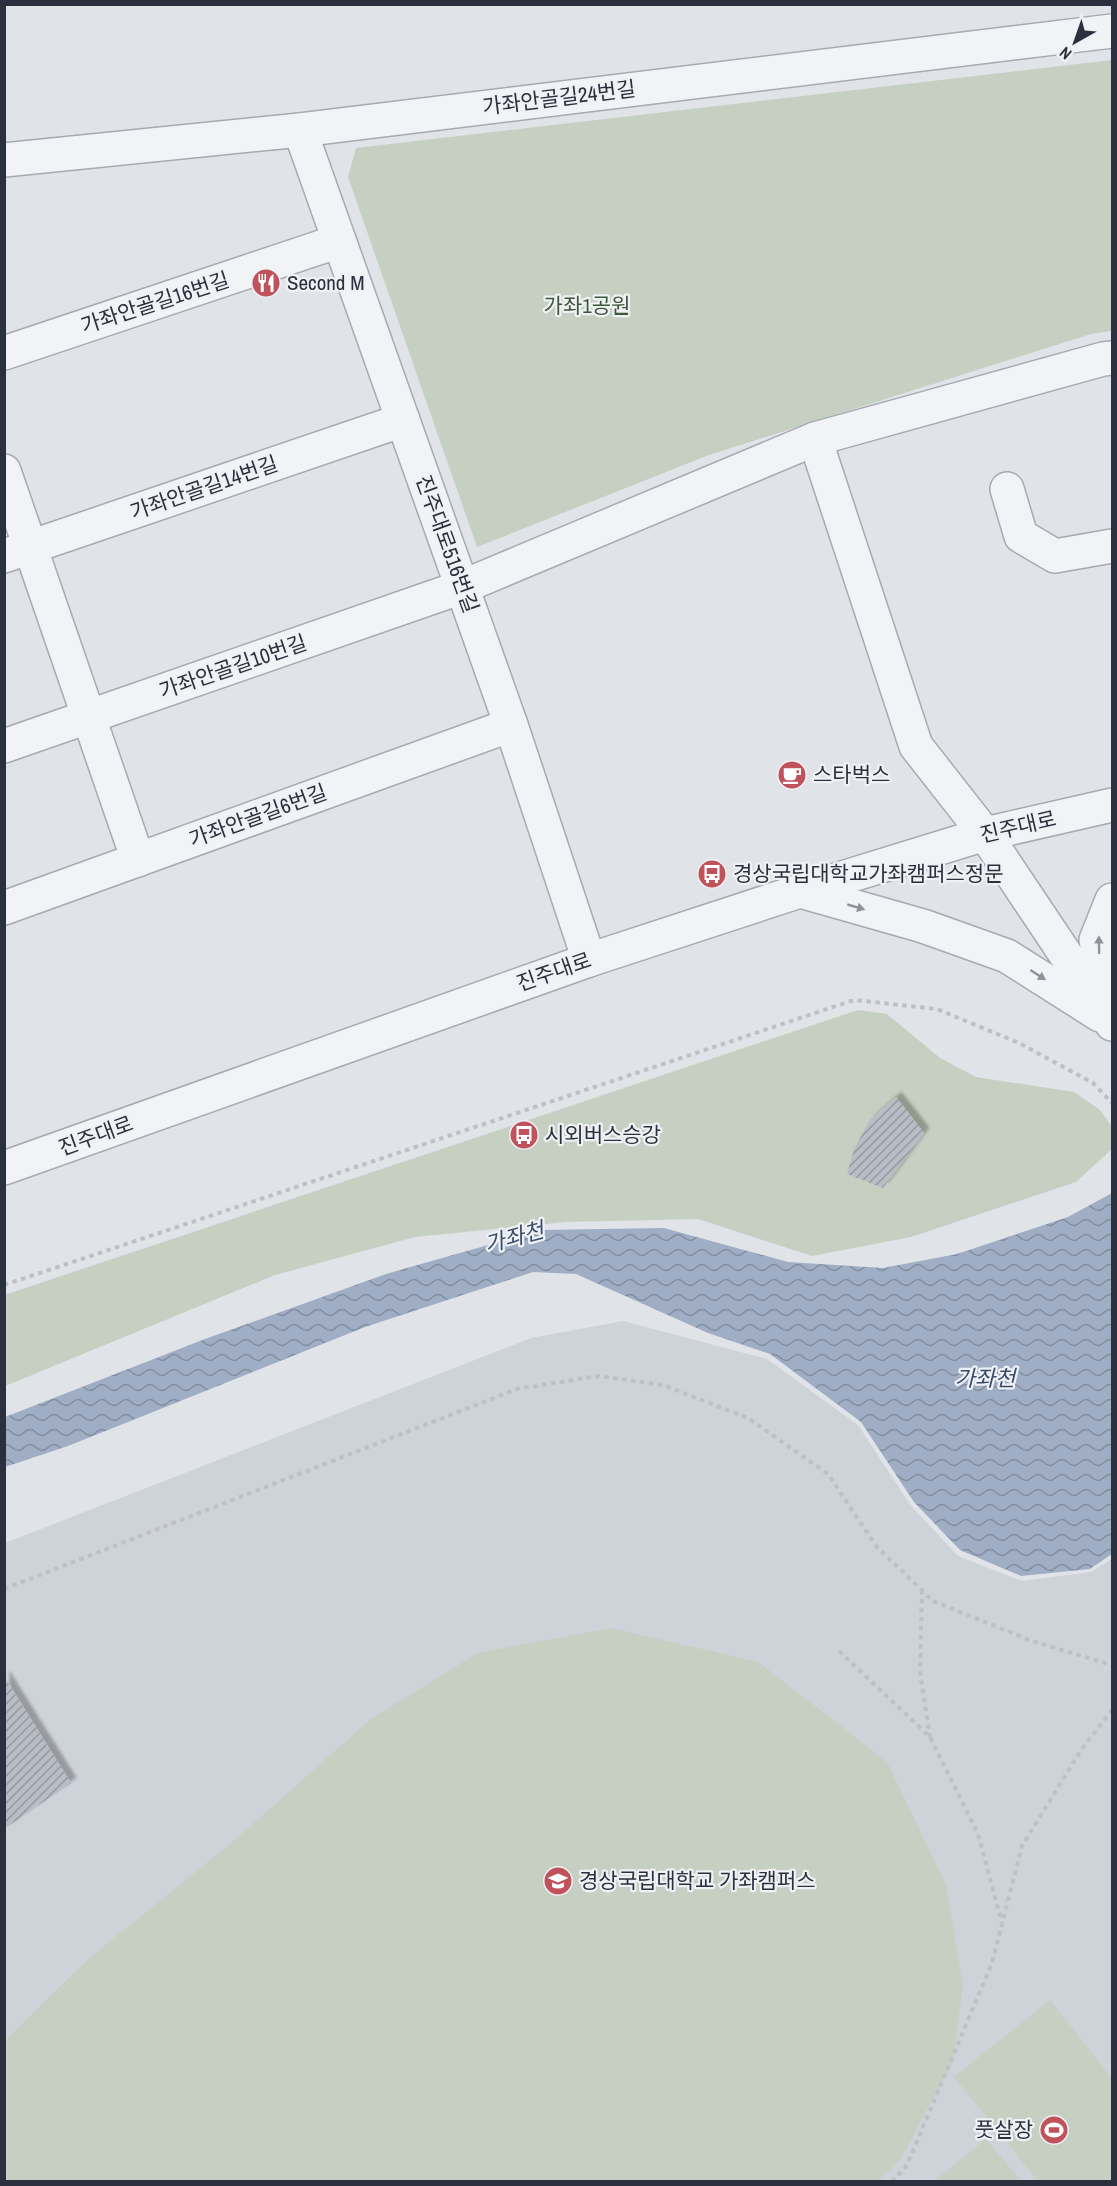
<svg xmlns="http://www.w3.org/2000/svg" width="1117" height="2186" font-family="'Archivo Narrow','Noto Sans KR',sans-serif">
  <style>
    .built { fill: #ced2d9 }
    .park { fill: #c5d0c2 }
    .water { fill: url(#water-waves) }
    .building { fill: url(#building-hatch); filter: url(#shadow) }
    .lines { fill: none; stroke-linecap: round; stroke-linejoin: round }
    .minor-casing { stroke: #a6aab1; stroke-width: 36 }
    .path { stroke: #bec0c6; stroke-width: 4; stroke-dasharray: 4.5 4.5; stroke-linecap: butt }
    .minor { stroke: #f2f3f6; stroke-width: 33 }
    .oneway { fill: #8e929a }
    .labels { text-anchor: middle; stroke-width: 4.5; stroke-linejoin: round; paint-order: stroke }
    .street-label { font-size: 21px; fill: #2a303d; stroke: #eff1f5 }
    .poi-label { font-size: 21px; fill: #2a303d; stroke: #eff1f5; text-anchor: start }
    .park-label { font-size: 21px; fill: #3d5739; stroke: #eff1f5 }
    .water-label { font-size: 22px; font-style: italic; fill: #394d6d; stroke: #eff1f5 }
  </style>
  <defs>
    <pattern id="water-waves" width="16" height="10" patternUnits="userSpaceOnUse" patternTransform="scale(1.5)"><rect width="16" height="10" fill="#9faec4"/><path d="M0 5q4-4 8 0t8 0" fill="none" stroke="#828ea0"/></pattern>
    <pattern id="building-hatch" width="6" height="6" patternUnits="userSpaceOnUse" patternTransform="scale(1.5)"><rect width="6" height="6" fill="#b8bcc4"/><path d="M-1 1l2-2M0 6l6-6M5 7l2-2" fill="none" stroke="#9699a0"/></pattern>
    <filter id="shadow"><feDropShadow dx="5.5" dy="-5.5" stdDeviation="1.5" flood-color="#0004"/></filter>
  </defs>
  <rect width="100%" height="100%" fill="#e0e3e7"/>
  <path class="built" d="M623 1321 767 1359 858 1425 911 1506 958 1556 1022 1581 1091 1572 1112 1559V2181L5 2182V1543L531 1338Z"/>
  <g class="park">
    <path d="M1112 60V331L1091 334 709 455 477 547 348 177 356 148Z"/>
    <path d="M858 1010 887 1014 940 1058 976 1077 1074 1092 1099 1109 1112 1126V1149L1076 1182 911 1237 812 1256 698 1219 565 1222 415 1237 275 1275 5 1386 4 1295Z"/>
    <path d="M611 1628 758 1662 887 1762 946 1885 963 1985 953 2062 900 2160 878 2181H5V2041L87 1960 236 1839 371 1719 478 1653Z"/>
    <path d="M1050 2000 1112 2078V2181H1038L954 2077Z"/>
    <path d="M986 2139 1021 2181H934Z"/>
  </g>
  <path class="water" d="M1112 1193V1554L1090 1569 1021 1576 960 1550 914 1502 861 1422 770 1354 708 1333 576 1274 533 1272 365 1327 68 1446 5 1467V1417L205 1339 386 1274 541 1230 664 1228 788 1262 883 1268 957 1254 1068 1217Z"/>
  <g class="building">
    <path d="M896 1097 924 1133 883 1188 847 1174 854 1149 870 1120Z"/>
    <path d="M4 1676 71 1783 4 1829Z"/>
  </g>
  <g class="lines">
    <g class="minor-casing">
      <g id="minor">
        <path d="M300 130 511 725 589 960"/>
        <path d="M4 160 300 130 1112 31"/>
        <path d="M4 353 339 241"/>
        <path d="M815 439 916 746 985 834 1112 1024"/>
        <path d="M4 471 138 860"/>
        <path d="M1007 489 1021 536 1055 556 1112 546"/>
        <path d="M4 556 403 420"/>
        <path d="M4 746 462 587 815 439 1103 359 1112 358"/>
        <path d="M800 891 923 926 1007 956 1100 1015"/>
        <path d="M4 908 511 725"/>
        <path d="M1109 1009 1096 940 1112 900"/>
        <path d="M4 1168 589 960 800 891 985 834 1112 805"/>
      </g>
    </g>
    <g class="path">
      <path d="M4 1285 854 1000 937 1009 1019 1043 1093 1083 1112 1103"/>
      <path d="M4 1589 517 1389 598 1376 663 1385 748 1418 828 1474 876 1546 933 1601 1032 1641 1112 1665"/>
      <path d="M922 1590 920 1672 930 1737"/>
      <path d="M839 1651 930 1737 978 1834 1002 1923"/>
      <path d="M892 2182 907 2165 992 1963 1022 1846 1081 1750 1112 1710"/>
    </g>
    <use href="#minor" class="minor"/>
  </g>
  <defs><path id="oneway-solid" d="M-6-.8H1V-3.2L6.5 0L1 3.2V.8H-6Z" transform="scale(1.5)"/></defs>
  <g class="oneway">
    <use href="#oneway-solid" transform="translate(856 907) rotate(16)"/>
    <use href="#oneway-solid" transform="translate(1099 945) rotate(-91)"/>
    <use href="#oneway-solid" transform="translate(1038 975) rotate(33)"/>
  </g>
  <defs>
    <g id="restaurant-disc" transform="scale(1.5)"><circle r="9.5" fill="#c0525b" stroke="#eff1f5"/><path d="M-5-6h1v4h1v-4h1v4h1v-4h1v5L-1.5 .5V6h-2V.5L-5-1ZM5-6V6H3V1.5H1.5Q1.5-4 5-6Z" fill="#fff"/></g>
    <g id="cafe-disc" transform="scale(1.5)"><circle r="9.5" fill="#c0525b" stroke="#eff1f5"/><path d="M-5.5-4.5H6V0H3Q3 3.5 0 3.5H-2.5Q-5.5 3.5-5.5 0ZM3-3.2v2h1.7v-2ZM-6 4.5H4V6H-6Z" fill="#fff"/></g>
    <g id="bus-disc" transform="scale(1.5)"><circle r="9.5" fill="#c0525b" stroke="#eff1f5"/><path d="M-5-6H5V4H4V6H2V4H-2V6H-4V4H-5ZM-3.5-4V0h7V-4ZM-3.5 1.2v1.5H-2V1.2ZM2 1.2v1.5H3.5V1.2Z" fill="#fff"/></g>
    <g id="university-disc" transform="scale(1.5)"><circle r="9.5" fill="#c0525b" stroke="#eff1f5"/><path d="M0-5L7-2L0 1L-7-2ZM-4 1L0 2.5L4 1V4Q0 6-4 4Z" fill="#fff"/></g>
    <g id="stadium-disc" transform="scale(1.5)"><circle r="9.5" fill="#c0525b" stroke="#eff1f5"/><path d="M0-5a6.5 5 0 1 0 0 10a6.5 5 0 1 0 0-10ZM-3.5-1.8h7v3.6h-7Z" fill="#fff"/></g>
  </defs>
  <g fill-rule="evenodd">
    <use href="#restaurant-disc" x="266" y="283"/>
    <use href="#cafe-disc" x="792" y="775"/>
    <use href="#bus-disc" x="712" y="874"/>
    <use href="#bus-disc" x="524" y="1135"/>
    <use href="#university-disc" x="558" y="1881"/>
    <use href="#stadium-disc" x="1054" y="2130"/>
  </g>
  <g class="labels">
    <g class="street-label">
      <text transform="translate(559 98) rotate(-7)" y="7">가좌안골길24번길</text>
      <text transform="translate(155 303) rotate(-18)" y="7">가좌안골길16번길</text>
      <text transform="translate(204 488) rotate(-19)" y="7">가좌안골길14번길</text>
      <text transform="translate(447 544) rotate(70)" y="7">진주대로516번길</text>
      <text transform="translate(233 667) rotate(-19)" y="7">가좌안골길10번길</text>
      <text transform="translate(258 816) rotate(-20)" y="7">가좌안골길6번길</text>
      <text transform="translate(1018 827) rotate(-13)" y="7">진주대로</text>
      <text transform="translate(554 972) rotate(-19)" y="7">진주대로</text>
      <text transform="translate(96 1136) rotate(-20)" y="7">진주대로</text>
    </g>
    <g class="poi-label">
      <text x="287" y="290">Second M</text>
      <text x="813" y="782">스타벅스</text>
      <text x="733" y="881">경상국립대학교가좌캠퍼스정문</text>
      <text x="545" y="1142">시외버스승강</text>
      <text x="579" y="1888">경상국립대학교 가좌캠퍼스</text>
      <text x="1033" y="2137" text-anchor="end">풋살장</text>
    </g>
    <g class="park-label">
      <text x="587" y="313">가좌1공원</text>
    </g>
    <g class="water-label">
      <text transform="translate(514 1237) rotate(-15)" y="8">가좌천</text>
      <text x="985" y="1386">가좌천</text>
    </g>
  </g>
  <rect width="1117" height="2186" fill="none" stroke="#2a303d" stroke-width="12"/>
  <g transform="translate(1075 42) rotate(220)" stroke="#eff1f5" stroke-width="4.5" paint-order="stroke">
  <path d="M0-4.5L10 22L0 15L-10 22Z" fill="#2a303d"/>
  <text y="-9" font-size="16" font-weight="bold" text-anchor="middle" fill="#2a303d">N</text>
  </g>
</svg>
